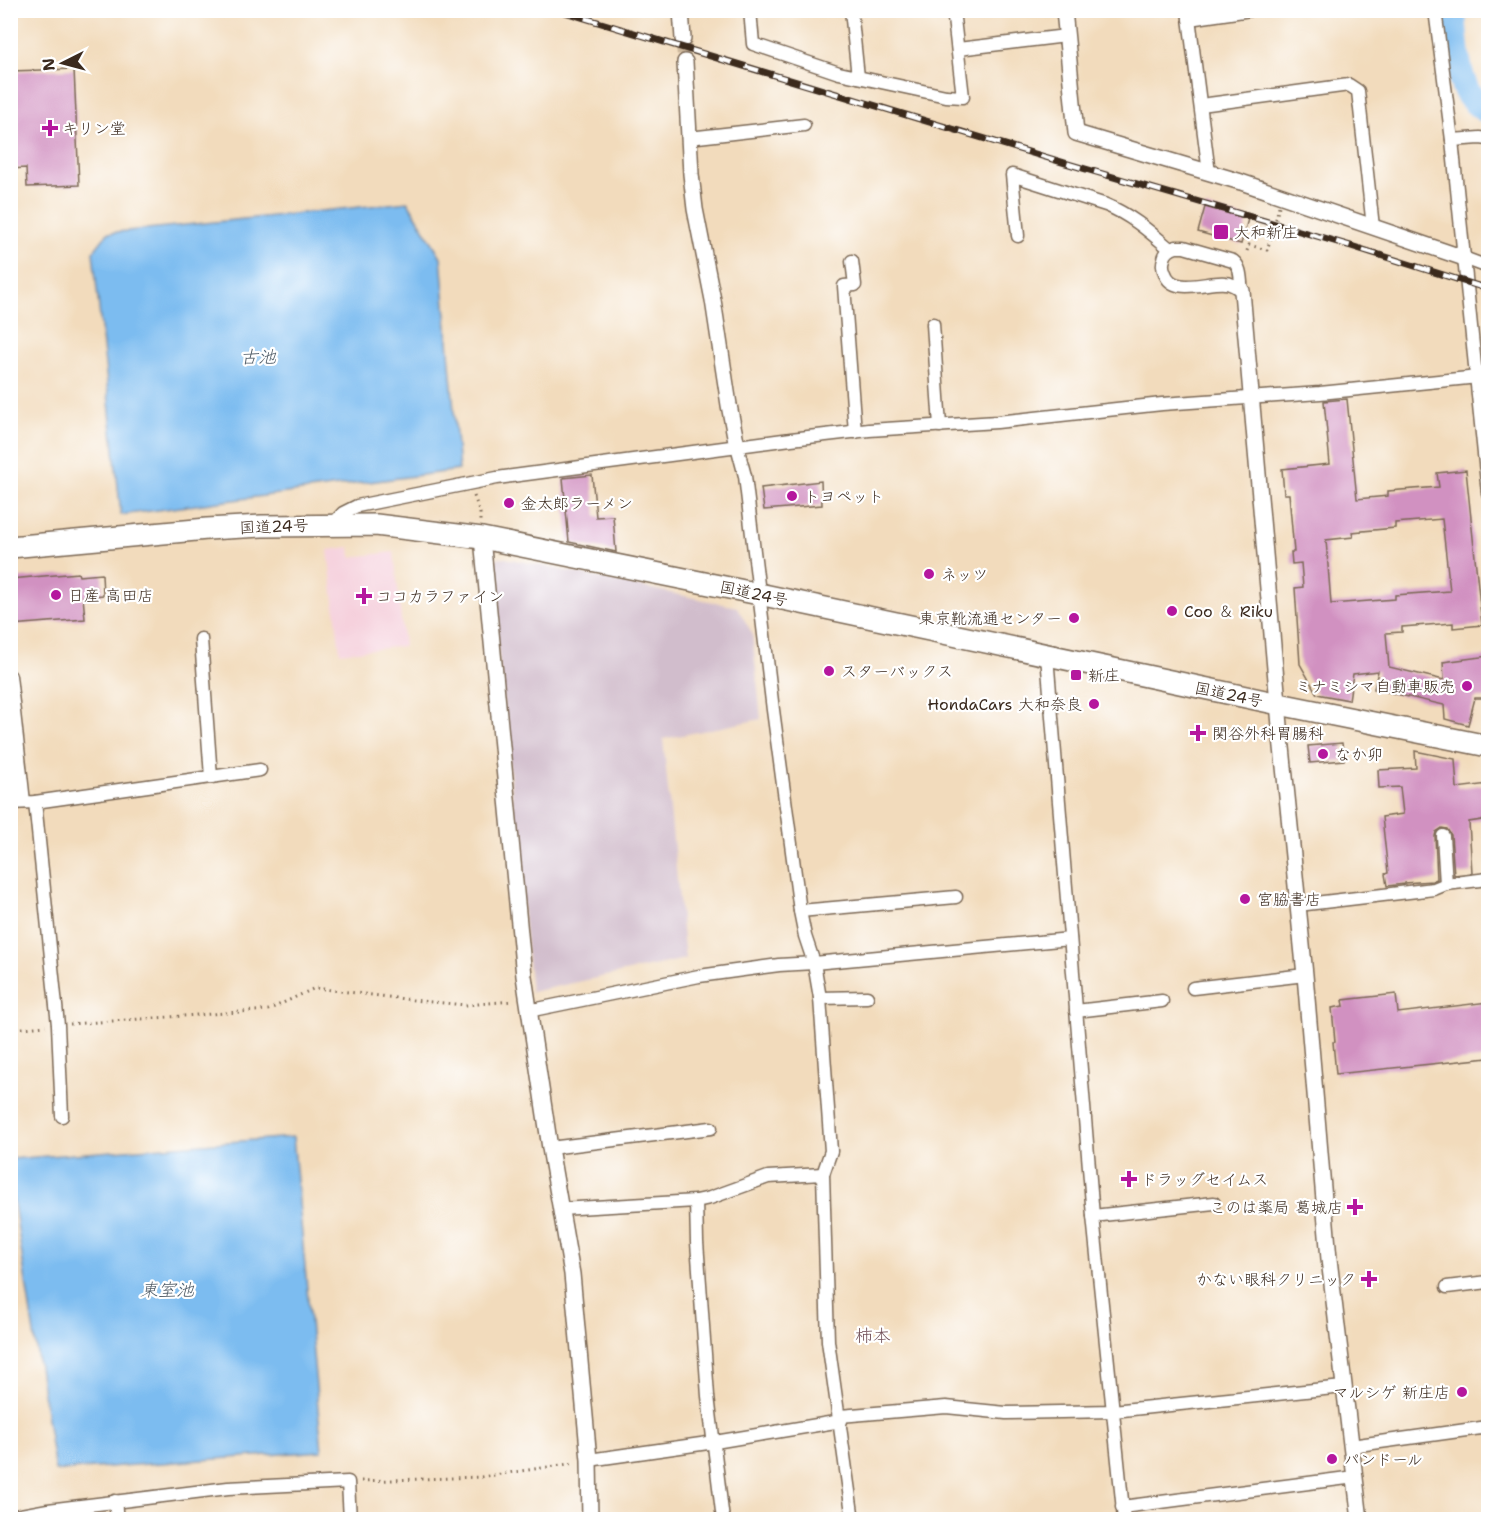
<svg xmlns="http://www.w3.org/2000/svg" width="1499" height="1530" font-family="'Shantell Sans','Klee One',sans-serif">
  <style>
    .built { fill: #f5cfdb }
    .industrial { fill: #d1bdcc }
    .water { fill: #7bbcf0; stroke: #5b7387; stroke-width: 1.5 }
    .lines { fill: none; stroke-linecap: round; stroke-linejoin: round }
    .river { stroke: #7bbcf0; stroke-width: 27 }
    .building { fill: #d191c1; fill-rule: evenodd }
    .tertiary-tunnel { stroke: #cdb89c; stroke-width: 15; stroke-dasharray: 15 8; stroke-linecap: butt }
    .minor-casing { stroke: #7b6855; stroke-width: 15 }
    .tertiary-casing { stroke: #7b6855; stroke-width: 18 }
    .trunk-casing { stroke: #7b6855; stroke-width: 24 }
    .path { stroke: #7b6855; stroke-width: 3; stroke-dasharray: 1.5 4.5; stroke-linecap: butt }
    .minor { stroke: #fff; stroke-width: 12 }
    .tertiary { stroke: #fff; stroke-width: 15 }
    .trunk { stroke: #fff; stroke-width: 21 }
    .rail-casing { stroke: #3b2a1e; stroke-width: 7 }
    .rail { stroke: #fff; stroke-width: 4.5; stroke-dasharray: 14; stroke-linecap: butt }
    .path-bridge { stroke: #7b6855; stroke-width: 3; stroke-dasharray: 1.5 4.5; stroke-linecap: butt }
    .poi-dot { fill: #b5179e; stroke: #fff; stroke-width: 2 }
    .labels { text-anchor: middle; stroke-width: 4.5; stroke-linejoin: round; paint-order: stroke }
    .poi-label { font-size: 16px; fill: #3b2a1e; stroke: #fff; text-anchor: start }
    .street-label { font-size: 16px; fill: #3b2a1e; stroke: #fff }
    .water-label { font-size: 18px; font-style: italic; fill: #515d68; stroke: #fff }
    .neighbourhood-label { font-size: 18px; fill: #704e57; stroke: #fff }
  </style>
  <rect width="100%" height="100%" fill="#fff"/>
  <filter id="ink" filterUnits="userSpaceOnUse"><feTurbulence type="fractalNoise" baseFrequency=".0167" numOctaves="2"/><feDisplacementMap in="SourceGraphic" scale="12" xChannelSelector="R" yChannelSelector="G"/><feConvolveMatrix kernelMatrix="1 2 1 2 8 2 1 2 1" color-interpolation-filters="sRGB"/></filter>
  <filter id="wash" filterUnits="userSpaceOnUse"><feTurbulence type="fractalNoise" baseFrequency=".008" numOctaves="4" result="noise"/><feDisplacementMap in="SourceGraphic" scale="24" xChannelSelector="R" yChannelSelector="G"/><feGaussianBlur stdDeviation="1.35" result="paint"/><feColorMatrix in="noise" values="0 0 0 0 0 0 0 0 0 0 0 0 0 0 0 0 0 1.4 0 .05"/><feComposite in="paint" operator="in"/></filter>
  <g filter="url(#wash)">
    <rect width="100%" height="100%" fill="#f2dbbc"/>
    <path class="built" d="M350 547 351 557 394 552 404 646 340 653 328 550Z"/>
    <path class="industrial" d="M500 557 737 607 752 633 761 719 663 739 685 959 531 992 490 565Z"/>
    <g class="water">
      <path d="M408 202 441 257 459 470 121 515 93 252 108 233Z"/>
      <path d="M293 1137 322 1451 55 1471 11 1184V1159Z"/>
    </g>
    <g class="lines">
      <path class="river" d="M1452 10C1455 37 1455 68 1467 92 1472 100 1480 106 1488 111"/>
    </g>
    <g id="blocks">
      <g class="building">
        <path d="M74 69 79 185 27 187 26 168 10 169V71Z"/>
        <path d="M1205 207 1248 219 1241 244 1198 232Z"/>
        <path d="M1347 399 1357 499 1388 496V491L1439 487 1437 473 1466 470 1482 625 1453 628V623L1402 627V632L1386 633 1389 667 1444 680 1443 662 1488 656V698H1475L1468 725 1445 719 1444 705 1374 689 1378 671 1353 674 1349 700 1317 694 1300 664 1295 588 1303 587 1301 563 1292 564 1291 552H1294L1289 494H1284L1282 469 1330 464 1324 401ZM1442 519 1450 591 1395 595V599L1331 604 1326 540 1353 537 1352 532 1395 528V523Z"/>
        <path d="M592 475 596 517 613 516 616 552 569 542 563 478Z"/>
        <path d="M821 481 822 505 764 510 761 488Z"/>
        <path d="M78 573 79 576 102 574 103 595 83 597 85 619 11 625 10 579Z"/>
        <path d="M1342 743 1344 760 1310 763 1308 746Z"/>
        <path d="M1415 751 1455 759 1457 788 1488 784V819L1469 822 1472 873 1454 875 1451 835 1447 829 1442 828 1436 832 1435 836 1437 879 1432 881 1405 883V884L1387 886 1385 874 1388 873 1382 817 1403 814 1400 787 1379 788 1378 770 1416 768Z"/>
        <path d="M1396 994 1398 1013 1488 1002V1058L1336 1074 1333 1042H1335L1332 1008 1344 1006 1343 1000Z"/>
      </g>
    </g>
  </g>
  <g filter="url(#ink)">
    <use href="#blocks" fill-opacity="0" stroke="#7b6855" stroke-width="1.5"/>
    <g class="lines">
      <path class="tertiary-tunnel" d="M683 39 685 62"/>
      <g class="minor-casing">
        <g id="minor">
          <path d="M750 10 753 44 839 73 946 96 963 97 953 10"/>
          <path d="M851 10 858 77"/>
          <path d="M1188 10 1209 173"/>
          <path d="M1435 10 1452 140 1488 493"/>
          <path d="M1189 19 1250 10"/>
          <path d="M958 49 1066 36"/>
          <path d="M1201 105 1349 85 1358 91 1373 227"/>
          <path d="M689 138 804 125"/>
          <path d="M1452 140 1480 138 1488 139"/>
          <path d="M1018 236 1012 175 1106 205C1131 215 1150 232 1170 249"/>
          <path d="M1176 247H1184L1233 261C1242 268 1240 280 1242 291 1236 287 1232 283 1225 283 1207 281 1172 296 1165 273 1163 269 1162 264 1164 259 1165 252 1170 249 1176 247Z"/>
          <path d="M1464 258 1488 267"/>
          <path d="M852 261 855 285 844 286 855 432"/>
          <path d="M933 324 940 426"/>
          <path d="M737 446 745 476 773 710 800 911 805 936 814 963 820 998 831 1151 823 1174 828 1341 853 1520"/>
          <path d="M332 525 343 513 357 506 497 478 791 439 869 430 997 422 1162 404 1320 393 1488 376"/>
          <path d="M201 639 211 777"/>
          <path d="M1047 656 1093 1216 1124 1520"/>
          <path d="M10 676 24 802"/>
          <path d="M35 802 58 1025 62 1116"/>
          <path d="M10 803 35 802 260 770"/>
          <path d="M1443 836 1446 884"/>
          <path d="M1298 905 1434 889 1446 884 1488 879"/>
          <path d="M800 911 956 897"/>
          <path d="M1193 988 1305 975"/>
          <path d="M820 998 867 997"/>
          <path d="M528 1011 699 976 779 965 814 963 1070 939"/>
          <path d="M1076 1011 1162 1001"/>
          <path d="M550 1148 711 1128"/>
          <path d="M696 1201 697 1242 708 1396 723 1520"/>
          <path d="M560 1209 696 1201 710 1198 768 1177 823 1174"/>
          <path d="M1093 1216 1214 1203"/>
          <path d="M1447 1287 1488 1282"/>
          <path d="M840 1416 946 1407 1006 1413 1113 1411 1343 1387"/>
          <path d="M1351 1446 1488 1427"/>
          <path d="M589 1460 715 1442 841 1421"/>
          <path d="M115 1501 117 1520"/>
          <path d="M1122 1507 1355 1477"/>
          <path d="M10 1517 48 1510 228 1488 348 1482 350 1520"/>
        </g>
      </g>
      <g class="tertiary-casing">
        <g id="tertiary">
          <path d="M681 10 683 39"/>
          <path d="M1064 10 1076 133 1241 182 1464 258"/>
          <path d="M685 62 691 174 695 209 713 300 729 405 737 446"/>
          <path d="M1242 291 1281 737 1305 975 1329 1259 1360 1520"/>
          <path d="M482 538 524 976 550 1148 572 1274 589 1460 590 1520"/>
        </g>
      </g>
      <g class="trunk-casing">
        <path id="trunk" d="M10 547 207 529 262 526 376 525 482 538 759 594 1279 704 1488 746"/>
      </g>
      <g class="path">
        <path d="M1247 251 1249 245 1267 250 1273 231"/>
        <path d="M474 496 480 513V521"/>
        <path d="M70 1024 268 1010 315 988 421 1001 466 1005 513 1001"/>
        <path d="M10 1029 46 1026"/>
        <path d="M361 1481 481 1477 575 1463"/>
      </g>
      <use href="#minor" class="minor"/>
      <use href="#tertiary" class="tertiary"/>
      <use href="#trunk" class="trunk"/>
      <g class="rail-casing">
        <path id="rail" d="M558 10 1065 163 1351 246 1488 289"/>
      </g>
      <use href="#rail" class="rail"/>
      <path class="path-bridge" d="M1273 231 1279 206"/>
    </g>
  </g>
  <g class="poi-dot">
    <path d="M47 119h6v6h6v6h-6v6h-6v-6h-6v-6h6z"/>
    <rect x="1213" y="224" width="16" height="16" rx="3"/>
    <circle cx="792" cy="496" r="6"/>
    <circle cx="509" cy="503" r="6"/>
    <circle cx="929" cy="574" r="6"/>
    <circle cx="56" cy="595" r="6"/>
    <path d="M361 587h6v6h6v6h-6v6h-6v-6h-6v-6h6z"/>
    <circle cx="1172" cy="611" r="6"/>
    <circle cx="1074" cy="618" r="6"/>
    <circle cx="829" cy="671" r="6"/>
    <rect x="1070" y="669" width="12" height="12" rx="3"/>
    <circle cx="1467" cy="686" r="6"/>
    <circle cx="1094" cy="704" r="6"/>
    <path d="M1195 724h6v6h6v6h-6v6h-6v-6h-6v-6h6z"/>
    <circle cx="1323" cy="754" r="6"/>
    <circle cx="1245" cy="899" r="6"/>
    <path d="M1126 1170h6v6h6v6h-6v6h-6v-6h-6v-6h6z"/>
    <path d="M1352 1198h6v6h6v6h-6v6h-6v-6h-6v-6h6z"/>
    <path d="M1366 1270h6v6h6v6h-6v6h-6v-6h-6v-6h6z"/>
    <circle cx="1462" cy="1392" r="6"/>
    <circle cx="1332" cy="1459" r="6"/>
  </g>
  <g class="labels">
    <g class="poi-label">
      <text x="62" y="134">キリン堂</text>
      <text x="1234" y="238">大和新庄</text>
      <text x="804" y="502">トヨペット</text>
      <text x="521" y="509">金太郎ラーメン</text>
      <text x="941" y="580">ネッツ</text>
      <text x="68" y="601">日産 高田店</text>
      <text x="376" y="602">ココカラファイン</text>
      <text x="1184" y="617">Coo ＆ Riku</text>
      <text x="1062" y="624" text-anchor="end">東京靴流通センター</text>
      <text x="841" y="677">スターバックス</text>
      <text x="1088" y="681">新庄</text>
      <text x="1455" y="692" text-anchor="end">ミナミシマ自動車販売</text>
      <text x="1082" y="710" text-anchor="end">HondaCars 大和奈良</text>
      <text x="1212" y="739">関谷外科胃腸科</text>
      <text x="1335" y="760">なか卯</text>
      <text x="1257" y="905">宮脇書店</text>
      <text x="1141" y="1185">ドラッグセイムス</text>
      <text x="1343" y="1213" text-anchor="end">このは薬局 葛城店</text>
      <text x="1356" y="1285" text-anchor="end">かない眼科クリニック</text>
      <text x="1450" y="1398" text-anchor="end">マルシゲ 新庄店</text>
      <text x="1344" y="1465">パンドール</text>
    </g>
    <g class="street-label">
      <text transform="translate(274 526) rotate(-2)" y="6">国道24号</text>
      <text transform="translate(754 593) rotate(12)" y="6">国道24号</text>
      <text transform="translate(1229 694) rotate(12)" y="6">国道24号</text>
    </g>
    <g class="water-label">
      <text x="258" y="363">古池</text>
      <text x="167" y="1296">東室池</text>
    </g>
    <g class="neighbourhood-label">
      <text x="873" y="1342">柿本</text>
    </g>
  </g>
  <rect width="1499" height="1530" fill="none" stroke="#fff" stroke-width="36"/>
  <g transform="translate(63 63) rotate(264)" stroke="#ffffff" stroke-width="4.5" paint-order="stroke">
  <path d="M0-4.5L10 22L0 15L-10 22Z" fill="#3b2a1e"/>
  <text y="-9" font-size="16" font-weight="bold" text-anchor="middle" fill="#3b2a1e">N</text>
  </g>
</svg>
